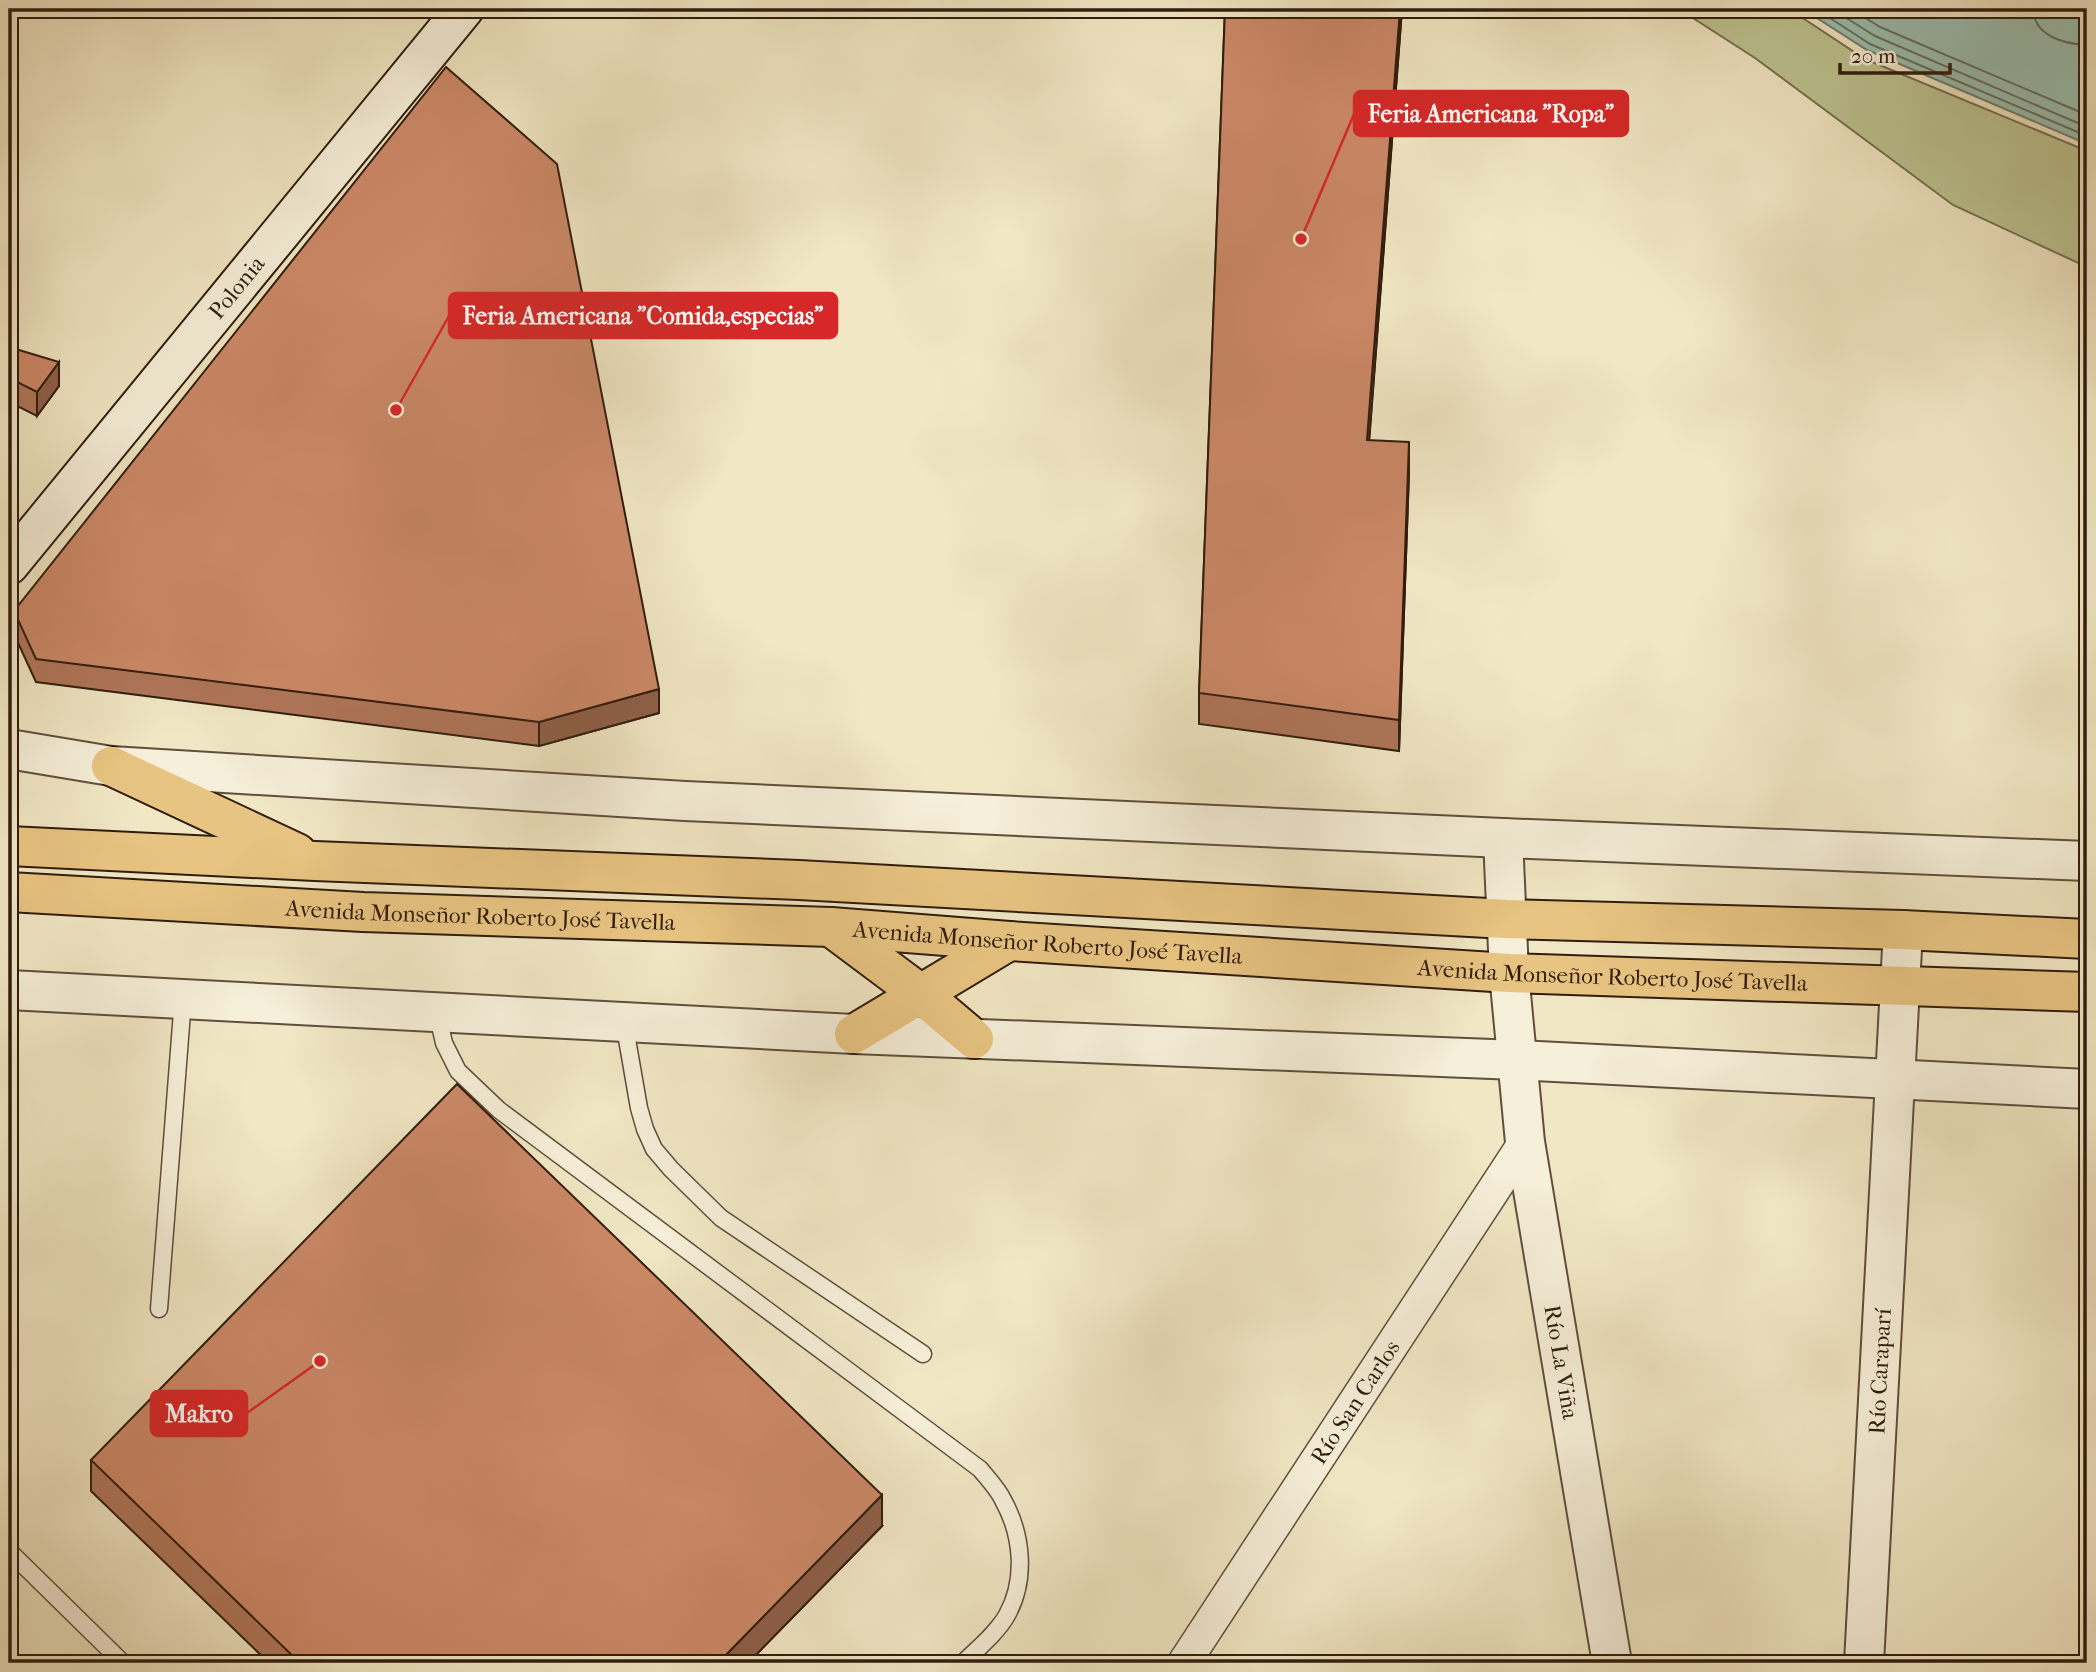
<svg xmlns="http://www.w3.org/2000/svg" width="2096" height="1672" font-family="'IM FELL French Canon',serif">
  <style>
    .green { fill: #bdc492; stroke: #767050; stroke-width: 2 }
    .water { fill: #9bc0b1; stroke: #707e6f; stroke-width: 2 }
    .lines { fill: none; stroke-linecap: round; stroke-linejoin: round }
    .shore { stroke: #666e5f; stroke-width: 2 }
    .service-casing { stroke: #604f3b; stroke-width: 19 }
    .minor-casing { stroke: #604f3b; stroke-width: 35 }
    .tertiary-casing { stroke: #604f3b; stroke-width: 42 }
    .secondary-casing { stroke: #301c0d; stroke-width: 42 }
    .trunk-casing { stroke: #301c0d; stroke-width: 42 }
    .service { stroke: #f6efd9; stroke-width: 16 }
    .minor { stroke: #f6efd9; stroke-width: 32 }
    .tertiary { stroke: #f6efd9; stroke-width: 38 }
    .secondary { stroke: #f6efd9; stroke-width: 38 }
    .trunk { stroke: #e8c482; stroke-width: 38 }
    .wall { fill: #af7559; stroke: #301c0d; stroke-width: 2 }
    .shaded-wall { fill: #8e5f48; stroke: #301c0d; stroke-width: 2 }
    .building { fill: #cb8867; stroke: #301c0d; stroke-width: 2 }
    .labels { text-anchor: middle; stroke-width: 7; stroke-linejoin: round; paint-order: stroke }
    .street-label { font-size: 23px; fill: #301c0d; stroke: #f6efd9 }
    .leader { fill: none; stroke: #d62828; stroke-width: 2.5 }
    .callout-dot { fill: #d62828; stroke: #f6efd9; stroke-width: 2.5 }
    .callout { fill: #d62828; stroke: #d62828; stroke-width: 2.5 }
    .callout-label { font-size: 24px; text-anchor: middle; font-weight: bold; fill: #fff }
  </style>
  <rect width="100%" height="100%" fill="#f1e7c4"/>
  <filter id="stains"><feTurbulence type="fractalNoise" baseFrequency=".00286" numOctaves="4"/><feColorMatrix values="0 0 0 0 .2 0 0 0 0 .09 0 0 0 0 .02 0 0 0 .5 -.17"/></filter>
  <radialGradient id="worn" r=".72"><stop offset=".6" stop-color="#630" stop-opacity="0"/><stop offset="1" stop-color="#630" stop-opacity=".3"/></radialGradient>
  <path class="green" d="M1679 9H1789L1865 59 2087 151V267L1953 205 1755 58Z"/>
  <path class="water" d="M1803 9H2048L2087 19V144L1867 50Z"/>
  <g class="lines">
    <g class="shore">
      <path d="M1816 9 1870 44 2087 136"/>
      <path d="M1832 9 1875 36 2087 127"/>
      <path d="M1851 9 1880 27 2087 115"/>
      <path d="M2033 9C2034 36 2064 44 2087 45"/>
    </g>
    <g class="service-casing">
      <g id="service">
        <path d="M437 1012 444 1043 458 1071 499 1110 980 1469C988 1479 998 1489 1003 1500 1022 1534 1027 1579 1007 1615 997 1633 977 1649 963 1663"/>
        <path d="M624 1022 639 1108 645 1129 654 1149 671 1169 721 1218 923 1354"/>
        <path d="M159 1309 183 999"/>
        <path d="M9 1551 123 1663"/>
      </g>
    </g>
    <g class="minor-casing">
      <g id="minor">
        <path id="s1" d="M1184 1663 1525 1142"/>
      </g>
    </g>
    <g class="tertiary-casing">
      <g id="tertiary">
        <path d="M9 749 111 766 685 801 1503 838 2087 861"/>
        <path id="s2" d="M1503 838 1509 973 1525 1142 1612 1663"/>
        <path d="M9 990 854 1034 1517 1060 2087 1089"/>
        <path id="s3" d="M1864 1663 1903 930"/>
      </g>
    </g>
    <g class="secondary-casing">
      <g id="secondary">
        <path id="s4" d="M9 565 464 9"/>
      </g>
    </g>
    <g class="trunk-casing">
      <g id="trunk">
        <path d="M111 766 297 853"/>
        <path d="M9 846 315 861 799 880 1506 919 1903 930 2087 939"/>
        <path id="s5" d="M9 892 363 912 831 927 1009 941 1509 973 2087 992"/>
        <path d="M831 927 922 995 974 1039"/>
        <path d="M854 1034 1009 941"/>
      </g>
    </g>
    <use href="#service" class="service"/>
    <use href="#minor" class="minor"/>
    <use href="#tertiary" class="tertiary"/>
    <use href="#secondary" class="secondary"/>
    <use href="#trunk" class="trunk"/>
  </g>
  <g class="wall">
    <path d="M1225 9H1402L1369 440 1409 473 1399 751 1199 724V693Z"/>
    <path d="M9 347 59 386 37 416 9 402Z"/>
    <path d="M14 611 659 713 539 746 36 682 14 634Z"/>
    <path d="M91 1460 882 1526 748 1663H269L91 1491Z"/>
  </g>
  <g class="shaded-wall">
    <path d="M1400 9H1402L1367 470V440Z"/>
    <path d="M59 362V386L37 416V392Z"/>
    <path d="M1409 442V473L1399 751V720Z"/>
    <path d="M659 689V713L539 746V722Z"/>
    <path d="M882 1495V1526L748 1663H718Z"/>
  </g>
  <g class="building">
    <path d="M1225 9H1400L1367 440 1409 442 1399 720 1199 693Z"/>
    <path d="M446 67 557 164 659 689 539 722 36 659 14 611Z"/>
    <path d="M9 347 59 362 37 392 9 378Z"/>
    <path d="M457 1084 882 1495 718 1663H300L91 1460Z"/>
  </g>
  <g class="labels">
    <g class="street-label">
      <text dy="8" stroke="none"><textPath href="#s4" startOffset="359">Polonia</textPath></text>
      <text dy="8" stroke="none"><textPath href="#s5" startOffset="472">Avenida Monseñor Roberto José Tavella</textPath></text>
      <text dy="8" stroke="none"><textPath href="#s5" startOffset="1040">Avenida Monseñor Roberto José Tavella</textPath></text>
      <text dy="8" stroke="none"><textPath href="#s5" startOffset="1606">Avenida Monseñor Roberto José Tavella</textPath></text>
      <text dy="8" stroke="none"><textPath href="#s2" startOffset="528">Río La Viña</textPath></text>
      <text dy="8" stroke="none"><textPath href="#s3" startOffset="292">Río Caraparí</textPath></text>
      <text dy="8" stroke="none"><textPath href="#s1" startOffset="312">Río San Carlos</textPath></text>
    </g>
  </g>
  <path class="leader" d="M1301 239L1354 114M396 410L449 316M320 1361L247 1413"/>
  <g class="callout-dot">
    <circle cx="1301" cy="239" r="7"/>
    <circle cx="396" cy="410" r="7"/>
    <circle cx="320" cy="1361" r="7"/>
  </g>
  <g class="callout">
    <rect x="1354" y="91" width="274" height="45" rx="7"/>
    <rect x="449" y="293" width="388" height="45" rx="7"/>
    <rect x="151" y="1391" width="96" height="45" rx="7"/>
  </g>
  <g class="callout-label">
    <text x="1491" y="122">Feria Americana "Ropa"</text>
    <text x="643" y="324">Feria Americana "Comida,especias"</text>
    <text x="199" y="1422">Makro</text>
  </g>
  <rect width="2096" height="1672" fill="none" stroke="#f1e7c4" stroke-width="35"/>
  <rect x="10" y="10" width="2075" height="1651" fill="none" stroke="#301c0d" stroke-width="3.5"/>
  <rect x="18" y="18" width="2061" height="1637" fill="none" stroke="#301c0d" stroke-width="2"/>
  <path d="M1840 63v10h110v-10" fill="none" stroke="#301c0d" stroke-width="3.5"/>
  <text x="1851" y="63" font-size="21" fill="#301c0d" stroke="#f6efd9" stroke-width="5" paint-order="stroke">20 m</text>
  <rect width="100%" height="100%" filter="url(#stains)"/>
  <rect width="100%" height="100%" fill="url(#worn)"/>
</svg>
